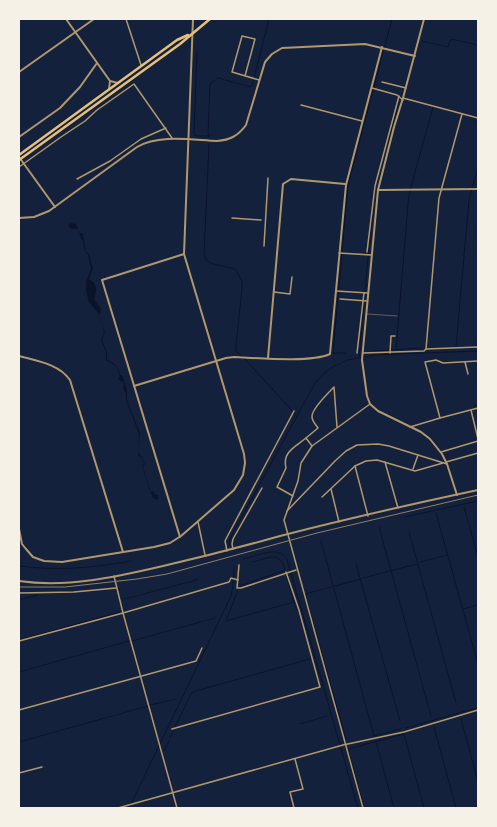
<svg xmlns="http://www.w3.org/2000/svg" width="497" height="827" font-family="'Asap Condensed',sans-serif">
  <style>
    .water { fill: #0b132b }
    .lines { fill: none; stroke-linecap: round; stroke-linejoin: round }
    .stream { stroke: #0b132b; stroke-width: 1 }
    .service { stroke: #b1986c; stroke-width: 0.5 }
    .minor { stroke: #b1986c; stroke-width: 1.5 }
    .tertiary { stroke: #b1986c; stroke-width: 2 }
    .trunk { stroke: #e5c07b; stroke-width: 2.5 }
    .rail { stroke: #918062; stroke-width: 1 }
  </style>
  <rect width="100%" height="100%" fill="#14213d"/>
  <path class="water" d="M71 223 76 224 80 233 83 234 86 252 89 254 93 269 89 279C98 284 97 291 94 299L101 309 100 315 104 330H105L102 340 107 352V359C114 365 118 364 120 375H122L127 389V400L140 433 138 451 145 464 143 467 151 492 154 491V494L158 495V500L153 498 152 495 153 494H151L142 466 144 464 142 459 138 455 139 434 126 400V394L123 388 124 382 119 380 118 377H120L117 367 106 360V352L101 340 104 332 100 315 89 302 86 291V282L91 269 88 255C83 251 84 245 83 240L81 238 78 229C74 229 70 230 68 225Z"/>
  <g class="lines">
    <g class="stream">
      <path d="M422 41 448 47 451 39 478 45"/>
      <path d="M197 51 194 133 196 136H209"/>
      <path d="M209 137 208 133 210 84 218 78 251 87 252 86 269 19"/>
      <path d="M388 141 399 102"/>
      <path d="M209 144 204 254 206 260 210 263 235 269 242 281V288L236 344V351L242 356"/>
      <path d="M456 346 469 200 478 167"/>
      <path d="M396 350 408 204 409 194 433 107"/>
      <path d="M373 351 422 348"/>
      <path d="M346 353H333L348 185 392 19"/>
      <path d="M359 357 372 215"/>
      <path d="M244 358 296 415"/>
      <path d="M474 406 478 405"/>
      <path d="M464 507 478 557"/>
      <path d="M436 513 478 664"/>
      <path d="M405 517 478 501"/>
      <path d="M379 527 431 716"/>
      <path d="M409 532 456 703"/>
      <path d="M321 541 374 736 401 729"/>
      <path d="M230 546 229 541 232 535 315 383 324 373 333 367 348 360 374 355 478 351"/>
      <path d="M243 559C256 557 278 544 287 559L358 808"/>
      <path d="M233 560H234"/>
      <path d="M420 562 447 555"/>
      <path d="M356 564 400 721"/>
      <path d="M19 566C57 571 93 568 131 561"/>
      <path d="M286 574 296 609"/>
      <path d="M363 578 417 564"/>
      <path d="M187 583 198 579"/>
      <path d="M240 586 285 570C280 550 268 558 253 562"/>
      <path d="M118 588 120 590"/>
      <path d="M238 590 226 621 294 602"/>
      <path d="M121 597 122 598 125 599 185 583"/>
      <path d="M19 600 38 595"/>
      <path d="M463 609 478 605"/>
      <path d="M19 640 120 612"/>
      <path d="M132 641 215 618"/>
      <path d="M19 672 129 641"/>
      <path d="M150 705 176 699"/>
      <path d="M462 712 478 708"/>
      <path d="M461 719 478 782"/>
      <path d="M300 724 327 716"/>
      <path d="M175 727 192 692 310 659"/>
      <path d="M434 727 456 808"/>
      <path d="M406 728 459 713"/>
      <path d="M170 738 174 730"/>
      <path d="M346 739 305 594 361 579"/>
      <path d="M19 742 148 706"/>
      <path d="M376 742 394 808"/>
      <path d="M164 751 169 741"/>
      <path d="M129 808 231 596 233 586 234 567"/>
      <path d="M364 808 348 749 404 734 424 808"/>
    </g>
    <path class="service" d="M367 314 397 316"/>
    <g class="minor">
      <path d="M126 19 141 65"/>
      <path d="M245 76 255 39 242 36 232 72 259 80"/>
      <path d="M382 82 406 88"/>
      <path d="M372 88 397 95 403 100"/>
      <path d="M403 98 478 118"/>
      <path d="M301 105 362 121"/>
      <path d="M19 167 61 137 85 121 97 110 134 84 172 138"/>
      <path d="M77 179 110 161 141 139 166 128"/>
      <path d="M232 218 261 220"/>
      <path d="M264 246 268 178"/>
      <path d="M367 252 375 186 399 96"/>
      <path d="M339 253 371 255"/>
      <path d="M336 291 368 293"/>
      <path d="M274 292 290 294 292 277"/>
      <path d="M340 299 367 301"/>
      <path d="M426 349 439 198 462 114"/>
      <path d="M357 353 364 293"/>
      <path d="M363 353 424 351 426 349 478 347"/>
      <path d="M390 353 391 336H395"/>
      <path d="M465 362 468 374"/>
      <path d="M471 410 478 439"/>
      <path d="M440 418 425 362 436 360 443 363 478 361"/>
      <path d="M410 427 440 418 478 408"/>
      <path d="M306 438 318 428C316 425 312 421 312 417 311 410 329 392 334 387L337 427"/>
      <path d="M441 452 478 441"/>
      <path d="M385 462 398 508"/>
      <path d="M446 462 478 453"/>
      <path d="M355 466 368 516"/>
      <path d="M413 469 418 455"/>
      <path d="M331 489 339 522"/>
      <path d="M293 496 277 487 286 468C282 452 295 447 306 438L312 446"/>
      <path d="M322 497 355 466 366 461 377 460 415 471 443 463"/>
      <path d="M287 511 335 461 346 451 357 445 378 444 389 446 447 464"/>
      <path d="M198 522 205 555"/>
      <path d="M233 549 232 544 233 539 262 488"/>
      <path d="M227 551 225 541 227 537 294 411"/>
      <path d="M239 565 237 588H241L296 570"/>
      <path d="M114 576 123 613 229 582 231 578 238 580"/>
      <path d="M19 593 74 592 116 588"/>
      <path d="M19 641 123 613 177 808"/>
      <path d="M19 710 196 661 202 648"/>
      <path d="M172 729 320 687 299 610 286 572"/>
      <path d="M19 773 42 767"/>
      <path d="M118 808 343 745 404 732 478 710"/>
      <path d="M294 808 290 792 303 789 295 759"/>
      <path d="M363 808 284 520 298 481 301 463 312 446 370 404"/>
    </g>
    <g class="tertiary">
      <path d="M66 19 110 81 109 89"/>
      <path d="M424 19 403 98 394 127 378 190 362 360 367 396 370 404 378 411 421 432 430 439 442 454 447 464 457 495"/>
      <path d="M19 72 94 19"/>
      <path d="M110 81 118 83"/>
      <path d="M19 137 60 108 80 87 97 63"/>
      <path d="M19 157 55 207"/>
      <path d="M378 190 478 189"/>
      <path d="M19 218 34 217 49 211 137 147C159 134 192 140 217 141 230 140 238 136 246 125L265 62 272 54 282 48 365 44 415 56"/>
      <path d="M19 356C37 361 59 364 70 380L123 552"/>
      <path d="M268 358 283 184 291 179 345 184"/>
      <path d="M134 386 226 358 234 357C257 358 310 363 330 354L346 185 382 47"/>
      <path d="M19 529 22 544 26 549 33 557 44 561 62 562 154 547 170 543 181 536 234 490 243 475 245 463 244 454 184 254 193 19"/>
      <path d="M180 537 102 280 184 254"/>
      <path d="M19 581C67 588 116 577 163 566 202 557 241 547 280 536 346 519 412 504 478 490"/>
    </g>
    <g class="trunk">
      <path d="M19 155 177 40 188 35"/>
      <path d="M19 160 180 44 210 19"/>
    </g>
    <path class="rail" d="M19 587H65L137 579 167 574 317 533 478 495"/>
  </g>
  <rect width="497" height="827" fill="none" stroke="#f6f1e7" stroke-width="40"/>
</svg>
